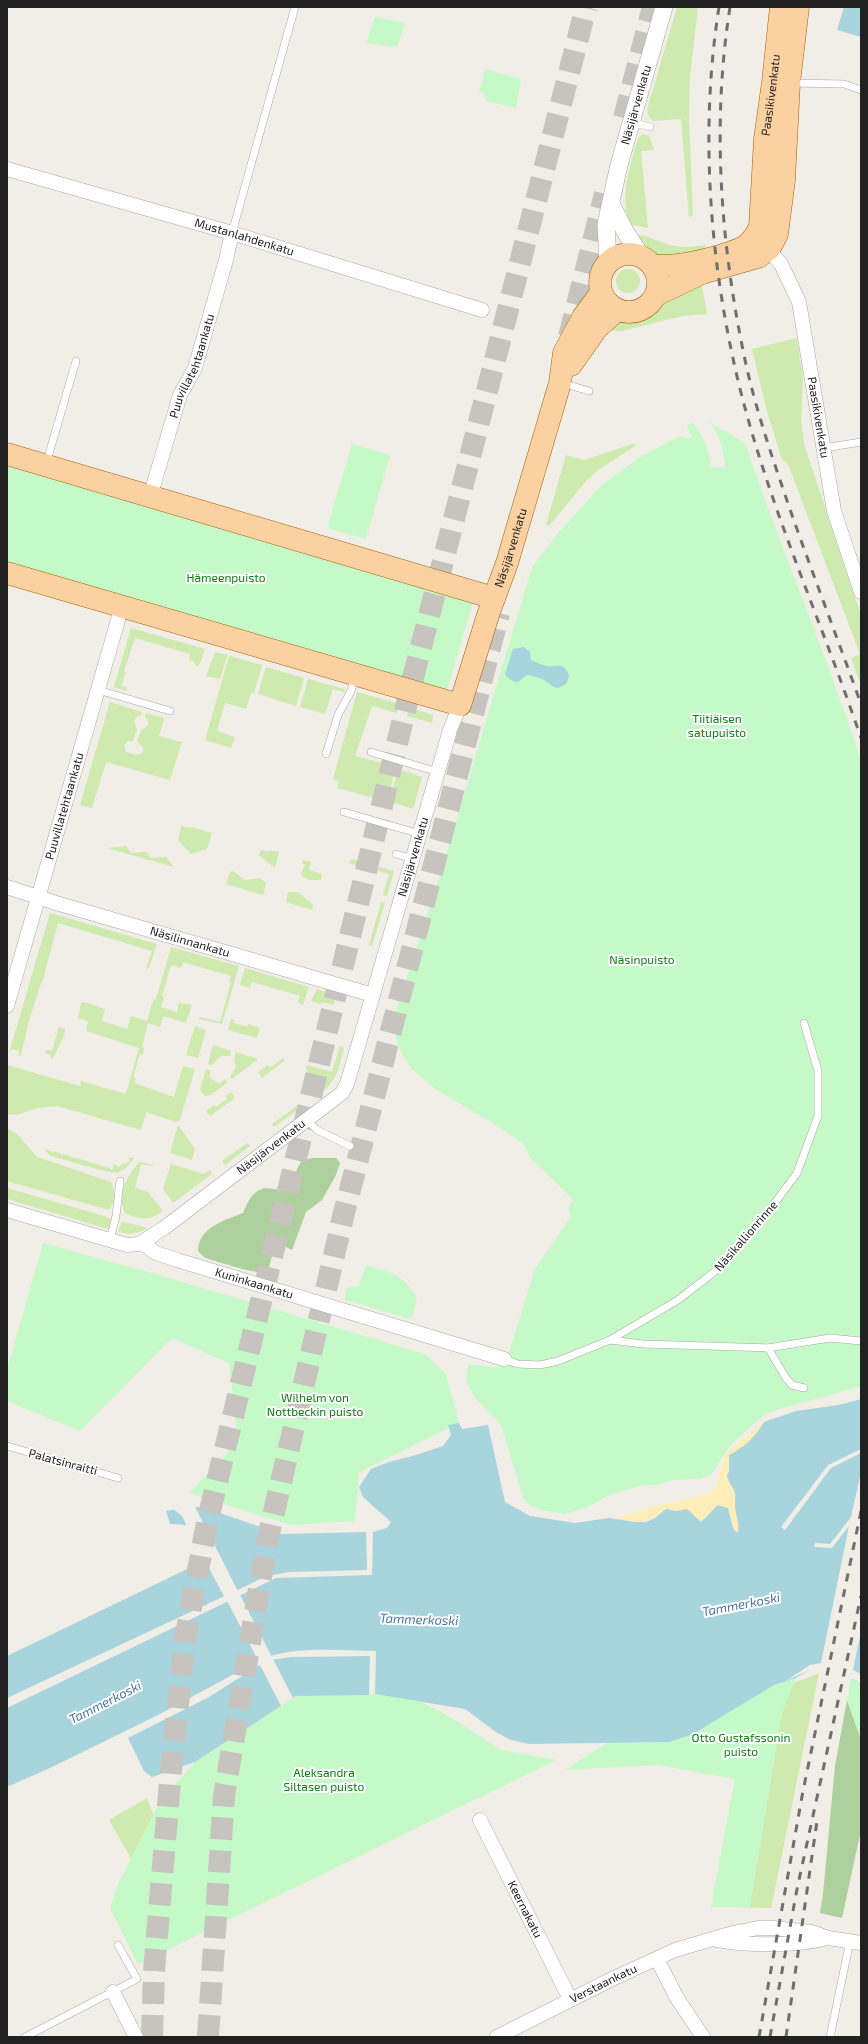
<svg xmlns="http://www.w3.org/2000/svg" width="868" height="2044" font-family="'Exo 2',sans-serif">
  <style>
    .grass { fill: #ceeaae }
    .forest { fill: #aed09c }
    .sand { fill: #ffedb8 }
    .park { fill: #c6f9c8 }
    .water { fill: #a8d4de }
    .pier { fill: #f1ede7 }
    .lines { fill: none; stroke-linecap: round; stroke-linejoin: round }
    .trunk-tunnel { stroke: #c7c4bf; stroke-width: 22; stroke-dasharray: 22 11; stroke-linecap: butt }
    .service-casing { stroke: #a8a8a8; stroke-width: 8 }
    .minor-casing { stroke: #a8a8a8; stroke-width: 15 }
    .tertiary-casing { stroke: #a8a8a8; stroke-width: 18 }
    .primary-casing { stroke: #9d6301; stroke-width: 23 }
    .service { stroke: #fff; stroke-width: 7 }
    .minor { stroke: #fff; stroke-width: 14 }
    .tertiary { stroke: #fff; stroke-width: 17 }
    .primary { stroke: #fbd1a2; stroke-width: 22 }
    .rail { stroke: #6f6f6f; stroke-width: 3; stroke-dasharray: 8 8; stroke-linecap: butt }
    .labels { text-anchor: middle; stroke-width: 4; stroke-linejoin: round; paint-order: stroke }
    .street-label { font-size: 12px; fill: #212121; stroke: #fff }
    .park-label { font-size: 12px; fill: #0c8112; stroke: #fff }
    .water-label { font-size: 13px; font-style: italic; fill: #4678a1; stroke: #fff }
  </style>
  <rect width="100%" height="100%" fill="#f1ede7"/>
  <g class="grass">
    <path d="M677 7H698L690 76 689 118 693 216 689 217 681 119 653 121 648 115 647 110Z"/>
    <path d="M642 134 649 136 654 150 641 151 648 228 635 225 630 226C619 196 630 167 638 138Z"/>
    <path d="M637 235C648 234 659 243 670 245 682 248 693 247 705 245L706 255H658L643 245Z"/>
    <circle cx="628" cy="281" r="12"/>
    <path d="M701 280 707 314 682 316 622 331H615L604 328 619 320 643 316 662 302Z"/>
    <path d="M797 338 803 378 801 419 804 444 861 615V686L851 658 860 654 788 464 782 460 767 411 752 349Z"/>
    <path d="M636 443 635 446 598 470 585 482 550 525H546L566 455 584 460Z"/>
    <path d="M131 628 205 649 200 664 196 666 193 661 189 660 190 654 135 638 124 671 126 672 121 686 127 688 126 691 114 687Z"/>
    <path d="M215 652 228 655 220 679 206 676Z"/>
    <path d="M229 656 262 665 254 693H251L246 709 225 703 217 731 235 737 231 748 205 740Z"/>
    <path d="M266 667 304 678 296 706 258 694Z"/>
    <path d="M308 679 345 689 344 692 333 689 325 714 300 707Z"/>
    <path d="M357 692 400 704 397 713 372 706 355 756 395 766 396 768 387 800 385 801 337 788 339 781 333 779Z"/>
    <path d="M110 702 142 712 141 715 137 716 134 721 137 729 133 741H128L124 745 126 752 137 755 143 753V747L137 742 141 730 144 729 148 725V720L145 717 146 713 164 718 159 736 182 742 170 780 106 762 92 808 80 805Z"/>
    <path d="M409 707 433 715 432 723 407 716Z"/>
    <path d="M398 769 422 777 413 809 389 801Z"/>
    <path d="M181 826 189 828 190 827 212 833 207 849 191 854 178 840Z"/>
    <path d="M126 846 131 853 147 852 150 858 166 857 174 867 107 848Z"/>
    <path d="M261 850 269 852 270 850 279 852 275 868 259 855Z"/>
    <path d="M352 859 394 871 387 896 383 895 389 874 348 863Z"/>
    <path d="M303 860 311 862 309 870 322 874 321 880H309L302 876 300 871 302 872 305 865 302 863Z"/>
    <path d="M233 871 245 880 260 878 266 883 263 895 226 884 230 872Z"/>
    <path d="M288 892H298L313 905 312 910 286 902Z"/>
    <path d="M381 902 385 903 372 946 369 945Z"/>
    <path d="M50 913 157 944 149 968 146 969 152 951 58 923 42 983H41L28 1024 21 1056 18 1055 19 1051 12 1049 9 1053Z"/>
    <path d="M171 947 239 966 222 1024 199 1019 200 1017 220 1022 231 983 229 982 231 976 183 962 181 968 171 965 162 996 164 997 161 1007 177 1012 179 1003 192 1005 186 1023 163 1016 160 1027 148 1023 142 1047 144 1048 143 1055 140 1054 133 1077 136 1078 134 1083 174 1097 183 1066 195 1069 180 1120 176 1122 146 1112 141 1130 57 1106 38 1108 16 1115 7 1114V1065L80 1086 81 1081 126 1094 139 1048 86 1031 88 1021 78 1018 81 1003 83 1002 105 1009 102 1021 127 1029 131 1016 147 1021 153 1001 156 999Z"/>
    <path d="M245 968 309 987 303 1005 298 1002 300 996 252 982 250 988 240 985Z"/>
    <path d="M317 989 335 995 334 1005 322 1002 321 1004 311 1001Z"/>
    <path d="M231 1019 234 1020V1023L247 1027 248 1024 260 1028 257 1038 228 1030Z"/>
    <path d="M195 1026 206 1030 198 1058 186 1055Z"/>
    <path d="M59 1027 65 1029 64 1036 53 1058 51 1059 50 1055 45 1053 46 1050 52 1051Z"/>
    <path d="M213 1045 231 1051 230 1056H221L212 1065 208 1064Z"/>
    <path d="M340 1046 344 1048C339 1066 338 1080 322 1092L306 1069 307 1065 332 1072Z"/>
    <path d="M236 1052 258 1059 232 1079 230 1077 236 1067 234 1059Z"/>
    <path d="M283 1058 285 1060 262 1078 258 1072 268 1065 270 1068Z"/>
    <path d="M206 1069 211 1071 209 1077 219 1084 225 1079 228 1082 211 1095 205 1096 200 1090Z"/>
    <path d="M231 1092 235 1098 210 1116 206 1111 214 1105 216 1107 227 1099 226 1096Z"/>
    <path d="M298 1105 300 1108 274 1127 272 1124Z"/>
    <path d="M178 1125 195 1149 192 1160 170 1153Z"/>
    <path d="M7 1128 18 1135 37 1157 111 1182C116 1190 115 1202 109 1210L7 1181Z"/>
    <path d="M247 1143 250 1146 225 1165 222 1161Z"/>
    <path d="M44 1149 51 1151V1153L53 1151 61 1154 62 1156 63 1154 71 1156 72 1159 73 1157 90 1162 91 1164 92 1163 100 1165 99 1167 102 1166 110 1168 111 1170 113 1169V1164L120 1167V1165L129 1162V1157L134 1158 126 1168 117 1173 100 1170 51 1156Z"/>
    <path d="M140 1162 154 1165 153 1166 141 1164 135 1188 148 1192 163 1211C147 1222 143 1219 126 1214 115 1198 128 1172 140 1162Z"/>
    <path d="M171 1164 204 1174 210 1170 212 1174 173 1203 163 1189Z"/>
    <path d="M7 1188 104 1216 111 1219 108 1229 7 1199Z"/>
    <path d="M122 1221 124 1222 148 1228C137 1234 130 1235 118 1232Z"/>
    <path d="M819 1673 771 1908 731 1907 774 1696 794 1683Z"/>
    <path d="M147 1798 155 1819 136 1867 109 1820Z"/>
  </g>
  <g class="forest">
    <path d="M313 1158H336L340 1163 336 1175 322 1200 306 1212 292 1250 280 1244 272 1256 267 1274 242 1269 205 1258 198 1251C198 1228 225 1220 243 1213 251 1193 259 1183 281 1191L294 1184 297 1169 302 1160Z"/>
    <path d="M847 1700 861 1739V1830L842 1918 820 1913 823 1894 835 1766Z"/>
  </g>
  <path class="sand" d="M764 1422C755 1437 745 1447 729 1455L728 1481 734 1489 736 1499 735 1507 739 1524 738 1532 735 1531 728 1508 712 1513 701 1522 689 1511 666 1509C648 1524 638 1523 615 1519L666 1503 681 1501 710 1493 717 1486 720 1472 726 1454Z"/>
  <g class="park">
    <path d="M375 17 405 23 397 47 366 43Z"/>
    <path d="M485 69 521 79 516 108 486 101 485 93 479 92Z"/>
    <path d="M709 420 715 426 739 439 746 445C781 551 827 654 861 761V1386L770 1412 754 1423 728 1448 712 1474 701 1479 672 1480 656 1485H643L611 1494 588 1507 565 1514 541 1510 531 1506 524 1500 501 1425 476 1399 466 1381 468 1365C484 1363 489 1370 505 1366L535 1269 571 1216 568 1210 573 1199 530 1158 524 1144 491 1122 437 1090 412 1069 402 1055 396 1037 394 1017 442 869 532 567 559 532 603 484 642 456 680 436 691 439 693 435 688 431 687 425 693 423C704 437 709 450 711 468L725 467C725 450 718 435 709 420Z"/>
    <path d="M352 444 390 455 366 539 327 528Z"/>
    <path d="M7 466 473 602 447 690 7 563Z"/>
    <path d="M43 1243 152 1273 425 1354 446 1374 459 1423 359 1472 355 1521 291 1525 189 1493 238 1442 229 1363 172 1338 80 1431 7 1401V1369Z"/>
    <path d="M366 1265C394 1274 400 1272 417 1298L411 1319 345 1300 347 1288 359 1286Z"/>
    <path d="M796 1678 782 1714 750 1907H711L735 1779 658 1765 565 1770 607 1743 669 1742 774 1685Z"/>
    <path d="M851 1679 861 1682V1739L847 1700Z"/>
    <path d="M375 1694 420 1701 453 1719 501 1750 556 1760 138 1964 110 1908 118 1884 159 1803 195 1762 296 1696Z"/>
  </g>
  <g class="water">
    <path d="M844 7H861V37L837 30Z"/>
    <path d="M524 647 530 652 531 660C536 662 542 665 547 666 557 667 564 662 569 675L567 683C554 694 552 683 542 679 538 677 532 676 527 675L518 682C512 682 509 679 505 674L513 649Z"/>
    <path d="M861 1399V1682L820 1670H809L796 1678 774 1685 693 1734 669 1742 529 1744 511 1740 496 1732 465 1709 375 1694 376 1651C338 1651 295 1645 260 1660L160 1714 52 1767 7 1787V1708L276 1578 372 1575 373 1532 387 1528 391 1522 363 1497 359 1487 371 1469 389 1462 416 1455 443 1446 451 1435 448 1425 459 1423 462 1429 488 1425 505 1502 530 1516 575 1523 609 1518 635 1522H646L655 1518 666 1509 676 1511 687 1509 701 1522 718 1505 728 1508 733 1528 735 1531 738 1532C740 1522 735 1515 735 1506 735 1500 736 1495 734 1490 731 1484 728 1482 727 1475L729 1472V1455C745 1447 755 1437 764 1422L796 1411 839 1405Z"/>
    <path d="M187 1507H199L217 1512 281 1534 366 1532 367 1570 289 1572 267 1576 7 1698V1656L208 1559 213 1545C208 1529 186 1523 170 1524L166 1511Z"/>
    <path d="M370 1656 369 1695 296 1696 195 1762 152 1777 144 1771 128 1738 209 1697 261 1664 271 1660 291 1657Z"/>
  </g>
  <g class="pier">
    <path d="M861 1449V1453L831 1468 785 1530 781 1527 828 1465Z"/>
    <path d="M861 1472V1631L853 1670 861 1674V1684L856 1680 851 1679V1681L819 1672V1670H809L784 1682 810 1665 821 1663 849 1526 832 1548 814 1547 815 1543 830 1544 851 1517Z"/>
    <path d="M187 1505H194L238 1591 225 1598 204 1559 210 1552 211 1545 209 1539 188 1528 182 1516 172 1508Z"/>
    <path d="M239 1593 272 1657 259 1662 226 1599Z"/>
    <path d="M272 1657 293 1698 281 1706 259 1663Z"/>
  </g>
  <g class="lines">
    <g class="trunk-tunnel">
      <path d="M624 118 653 7"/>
      <path d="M569 337 605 194"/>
      <path d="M152 2037 154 1971 171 1770 185 1639 207 1523 414 674 586 7"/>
      <path d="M208 2037 224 1796 267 1542 343 1217 499 613"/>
    </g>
    <g class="service-casing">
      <g id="service">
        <path d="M792 83 844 84 861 90"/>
        <path d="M631 122 650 127"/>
        <path d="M232 233 295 7"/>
        <path d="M562 383 589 391"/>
        <path d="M824 448 861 442"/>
        <path d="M46 464 76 361"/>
        <path d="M98 690 170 711"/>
        <path d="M371 752 438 772"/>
        <path d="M326 754 338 715 351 691 355 676"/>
        <path d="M344 812 420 834"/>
        <path d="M396 854 413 859"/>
        <path d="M307 1120 317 1130 350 1146"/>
        <path d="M110 1240 116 1216 120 1181"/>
        <path d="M610 1340 643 1344 768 1348 830 1338 861 1341"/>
        <path d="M768 1348 786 1378 792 1385 804 1388"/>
        <path d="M504 1359 518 1364 540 1365 558 1361 610 1340 678 1300 722 1266 765 1216 797 1173 818 1116V1071L804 1023"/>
        <path d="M7 1446 118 1478"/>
        <path d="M25 2037 137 1979 118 1945"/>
        <path d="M830 2037 850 1941"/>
      </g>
    </g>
    <g class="minor-casing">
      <g id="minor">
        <path id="s1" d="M7 169 232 233 482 310"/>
        <path id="s2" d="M763 244 781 264 799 302 834 511 861 592"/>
        <path id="s3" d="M150 497 180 395 195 368 226 260 232 233"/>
        <path id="s4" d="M7 887 56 903 373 995"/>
        <path id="s5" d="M7 1006 122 606"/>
        <path id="s6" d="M7 1210 127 1245 139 1244 164 1228 342 1093 347 1084 450 730 460 705"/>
        <path id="s7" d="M142 1243 156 1253 177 1260 504 1359"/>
        <path id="s8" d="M480 1820 570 1999"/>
        <path d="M716 1940C747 1946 797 1946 828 1938"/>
        <path d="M657 1959 677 1998 703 2037"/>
        <path d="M113 1992 136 2037"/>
        <path id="s9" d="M497 2037 612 1979 675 1950 733 1933 758 1928H773L812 1932 828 1938 861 1943"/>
      </g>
    </g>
    <g class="tertiary-casing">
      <g id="tertiary">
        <path d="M611 204 626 233 641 256"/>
        <path id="s10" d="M608 263 606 224 619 165 664 7"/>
      </g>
    </g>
    <g class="primary-casing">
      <g id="primary">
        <circle cx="629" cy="283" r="29"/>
        <path id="s11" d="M653 266C678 267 699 262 723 255 731 252 741 250 748 244 754 239 757 233 760 227L765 139 773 82 781 7"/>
        <path d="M656 295 702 273 758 257 769 249 777 234 784 180 789 83 798 7"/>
        <path d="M571 365 597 328 617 310"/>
        <path d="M7 454 494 598"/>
        <path id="s12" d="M7 573 460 705 489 612 507 563 560 383 564 353 583 317 601 293"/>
      </g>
    </g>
    <use href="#service" class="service"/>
    <use href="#minor" class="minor"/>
    <use href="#tertiary" class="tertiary"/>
    <use href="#primary" class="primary"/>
    <g class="rail">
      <path d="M719 7C700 127 709 254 736 372 765 498 820 617 861 738"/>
      <path d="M730 7C711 127 721 251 747 369 759 421 777 471 794 521 816 582 839 643 861 704"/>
      <path d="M759 2037 803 1791 861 1511"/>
      <path d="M770 2037 797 1889 861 1596"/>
      <path d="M786 2037 817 1821"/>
    </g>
  </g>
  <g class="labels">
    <g class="street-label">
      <text dy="4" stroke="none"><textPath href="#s11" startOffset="252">Paasikivenkatu</textPath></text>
      <text dy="4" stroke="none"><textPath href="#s10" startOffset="162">Näsijärvenkatu</textPath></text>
      <text dy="4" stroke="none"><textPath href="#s1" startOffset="247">Mustanlahdenkatu</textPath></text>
      <text dy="4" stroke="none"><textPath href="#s3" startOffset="138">Puuvillatehtaankatu</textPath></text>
      <text dy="4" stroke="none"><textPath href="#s2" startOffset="186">Paasikivenkatu</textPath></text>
      <text dy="4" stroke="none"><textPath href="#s12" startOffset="637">Näsijärvenkatu</textPath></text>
      <text dy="4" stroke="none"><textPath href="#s5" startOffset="208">Puuvillatehtaankatu</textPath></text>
      <text dy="4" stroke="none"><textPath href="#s6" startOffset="637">Näsijärvenkatu</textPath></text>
      <text dy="4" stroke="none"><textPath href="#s4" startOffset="191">Näsilinnankatu</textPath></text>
      <text dy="4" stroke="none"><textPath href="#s6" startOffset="301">Näsijärvenkatu</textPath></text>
      <text transform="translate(746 1236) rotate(-49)" y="4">Näsikallionrinne</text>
      <text dy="4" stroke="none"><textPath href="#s7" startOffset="120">Kuninkaankatu</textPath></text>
      <text transform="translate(63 1462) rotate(15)" y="4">Palatsinraitti</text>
      <text dy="4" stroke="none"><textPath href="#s8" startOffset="100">Keernakatu</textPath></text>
      <text dy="4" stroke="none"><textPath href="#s9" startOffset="119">Verstaankatu</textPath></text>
    </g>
    <g class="park-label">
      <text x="226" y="582">Hämeenpuisto</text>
      <text x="717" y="723">Tiitiäisen<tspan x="717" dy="14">satupuisto</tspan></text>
      <text x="642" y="964">Näsinpuisto</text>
      <text x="315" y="1402">Wilhelm von<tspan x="315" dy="14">Nottbeckin puisto</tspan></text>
      <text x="741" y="1742">Otto Gustafssonin<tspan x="741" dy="14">puisto</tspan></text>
      <text x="324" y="1777">Aleksandra<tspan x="324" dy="14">Siltasen puisto</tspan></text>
    </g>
    <g class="water-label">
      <text transform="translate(741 1604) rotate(-11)" y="5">Tammerkoski</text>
      <text transform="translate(419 1619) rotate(2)" y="5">Tammerkoski</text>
      <text transform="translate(105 1702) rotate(-27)" y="5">Tammerkoski</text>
    </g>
  </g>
  <rect width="868" height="2044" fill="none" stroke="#212121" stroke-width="16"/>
</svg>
